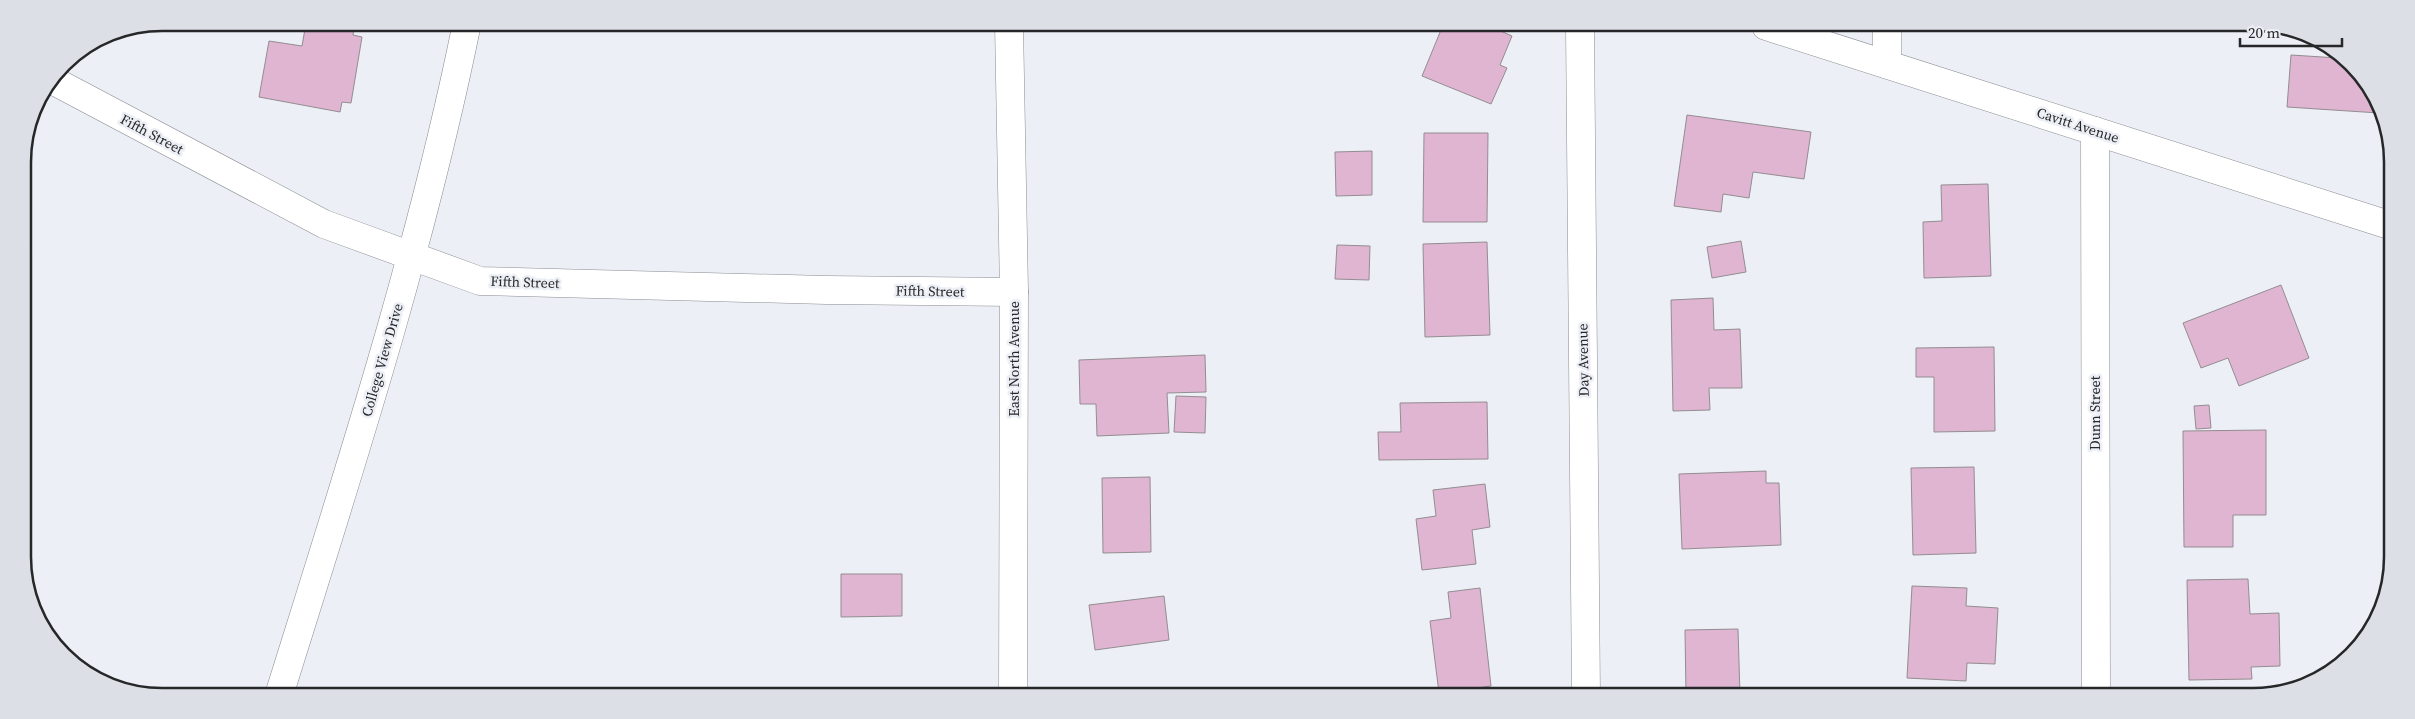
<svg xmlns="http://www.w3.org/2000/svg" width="2415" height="719" font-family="'Source Serif 4',serif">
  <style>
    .building { fill: #dfb5d1; stroke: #938d91 }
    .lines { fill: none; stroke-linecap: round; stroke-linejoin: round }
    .minor-casing { stroke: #8a8d92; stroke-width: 29 }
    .minor { stroke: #fff; stroke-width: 28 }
    .labels { text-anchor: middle; stroke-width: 5; stroke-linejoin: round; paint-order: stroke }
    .street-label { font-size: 14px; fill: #262729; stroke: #eceff5 }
    .rim { fill: none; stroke: #262729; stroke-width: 2.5 }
  </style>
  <rect width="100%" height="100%" fill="#eceff5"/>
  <g class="building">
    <path d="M306 23H355L353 35 362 37 351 103 342 102 340 112 259 97 269 41 302 46Z"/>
    <path d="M1443 25H1487L1512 36 1500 65 1507 68 1491 104 1422 76Z"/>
    <path d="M2291 55 2338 58 2358 70 2379 113 2287 107Z"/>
    <path d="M1687 115 1811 132 1804 179 1753 172 1749 198 1723 194 1721 212 1674 206Z"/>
    <path d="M1424 133H1488L1487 222H1423Z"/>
    <path d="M1372 151V195L1336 196 1335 152Z"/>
    <path d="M1988 184 1991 276 1924 278 1923 222 1942 221 1941 185Z"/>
    <path d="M1741 241 1746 272 1712 278 1707 247Z"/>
    <path d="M1487 242 1490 335 1425 337 1423 244Z"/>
    <path d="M1337 245 1370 246 1369 280 1335 279Z"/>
    <path d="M2281 285 2309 358 2239 386 2228 358 2201 368 2183 323Z"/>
    <path d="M1713 298 1714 330 1740 329 1742 388H1709L1710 410 1673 411 1671 300Z"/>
    <path d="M1994 347 1995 431 1934 432V377H1916V348Z"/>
    <path d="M1205 355 1206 392 1167 393 1169 433 1097 436 1096 404H1080L1079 360Z"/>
    <path d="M1176 396 1206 397 1205 433 1174 432Z"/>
    <path d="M1487 402 1488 459 1379 460 1378 432H1401L1400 403Z"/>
    <path d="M2209 405 2211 428 2196 429 2194 406Z"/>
    <path d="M2266 430V515H2233V547H2184L2183 431Z"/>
    <path d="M1974 467 1976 553 1913 555 1911 468Z"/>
    <path d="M1766 471V483H1779L1781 545 1682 549 1679 474Z"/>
    <path d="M1150 477 1151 552 1103 553 1102 478Z"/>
    <path d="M1485 484 1490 527 1472 530 1476 564 1422 570 1416 519 1436 516 1433 490Z"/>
    <path d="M841 574H902V616L841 617Z"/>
    <path d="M2248 579 2250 614 2279 613 2280 666 2251 667 2252 679 2189 680 2187 580Z"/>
    <path d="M1912 586 1967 588 1966 606 1998 608 1995 664 1967 663 1966 681 1907 678Z"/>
    <path d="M1480 588 1491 686 1439 693 1430 621 1451 618 1448 592Z"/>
    <path d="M1164 596 1169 640 1095 650 1089 605Z"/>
    <path d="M1738 629 1740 695H1686L1685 630Z"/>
  </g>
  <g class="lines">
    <g class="minor-casing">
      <g id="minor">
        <path d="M1009 24 1014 292 1013 694"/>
        <path d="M1580 26 1586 695"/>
        <path d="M1766 26 2389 225"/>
        <path d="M1887 64V26"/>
        <path d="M52 80 324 224 480 281 826 290 1014 292"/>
        <path d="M2095 131 2096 696"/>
        <path d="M280 692C349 471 421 250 467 23"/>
      </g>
    </g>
    <use href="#minor" class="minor"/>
  </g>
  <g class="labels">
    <g class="street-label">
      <text transform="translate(2078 125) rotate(18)" y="5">Cavitt Avenue</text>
      <text transform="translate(152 134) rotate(28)" y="5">Fifth Street</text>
      <text transform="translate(525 282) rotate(2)" y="5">Fifth Street</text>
      <text transform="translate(930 291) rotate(1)" y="5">Fifth Street</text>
      <text transform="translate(1014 359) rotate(-90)" y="5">East North Avenue</text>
      <text transform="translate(382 360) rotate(-74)" y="5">College View Drive</text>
      <text transform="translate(1583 360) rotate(-91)" y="5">Day Avenue</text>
      <text transform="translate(2095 413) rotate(-90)" y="5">Dunn Street</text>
    </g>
  </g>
  <path d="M0 0H2415V719H0ZM162 31H2253A131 131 0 0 1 2384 162V557A131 131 0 0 1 2253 688H162A131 131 0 0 1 31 557V162A131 131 0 0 1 162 31Z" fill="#dcdfe5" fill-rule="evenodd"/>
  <path class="rim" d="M162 31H2253A131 131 0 0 1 2384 162V557A131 131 0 0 1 2253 688H162A131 131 0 0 1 31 557V162A131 131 0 0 1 162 31Z"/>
  <path d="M2240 38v8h102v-8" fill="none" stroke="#262729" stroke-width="2.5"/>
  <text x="2248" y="38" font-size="15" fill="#262729" stroke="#eceff5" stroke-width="4" paint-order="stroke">20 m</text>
</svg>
